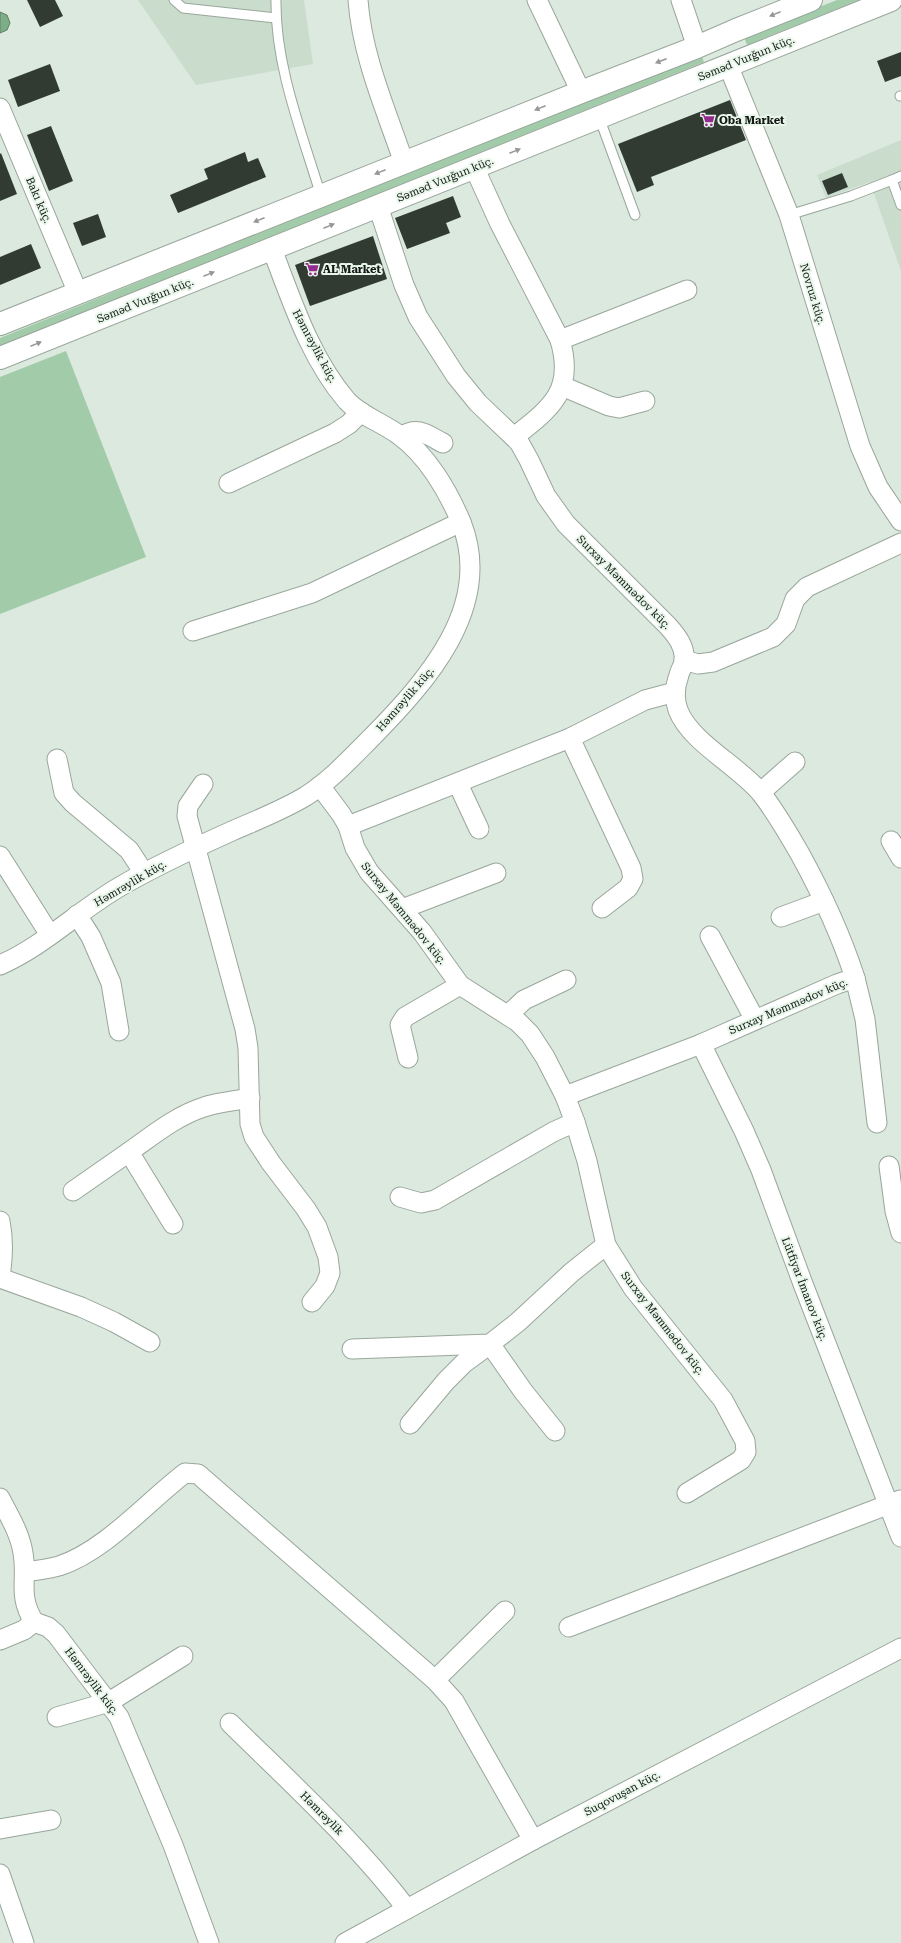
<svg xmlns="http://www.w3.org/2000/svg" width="901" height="1943" font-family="'Roboto Serif',serif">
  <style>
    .built { fill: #caddcd }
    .green { fill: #a2cca9 }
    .water { fill: #7eae87; stroke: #5e8164 }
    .building { fill: #313b32 }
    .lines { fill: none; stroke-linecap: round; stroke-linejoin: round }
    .service-casing { stroke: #99a69b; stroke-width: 11 }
    .minor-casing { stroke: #99a69b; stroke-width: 21 }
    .secondary-casing { stroke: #99a69b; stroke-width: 24 }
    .service { stroke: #fff; stroke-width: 9 }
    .minor { stroke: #fff; stroke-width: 19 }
    .secondary { stroke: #fff; stroke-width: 22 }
    .oneway { fill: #959795 }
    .labels { text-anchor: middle; stroke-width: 4; stroke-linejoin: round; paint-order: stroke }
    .street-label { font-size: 11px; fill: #131814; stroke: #e9f7eb }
    .poi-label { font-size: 11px; font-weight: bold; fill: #131814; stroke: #e9f7eb; text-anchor: start }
  </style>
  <rect width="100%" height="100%" fill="#dce9de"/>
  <g class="built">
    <path d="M138 0H304L313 64 196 85Z"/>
    <path d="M901 140V271L870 182 826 198 817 175Z"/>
  </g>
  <g class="green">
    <path d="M837 0H860L747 45 744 37Z"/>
    <path d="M701 54 704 62 0 347V338Z"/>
    <path d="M66 351 146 557 0 614V377Z"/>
  </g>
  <path class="water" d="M0 12 7 15 10 23 7 30 0 33Z"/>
  <g class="building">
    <path d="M27 0H55L63 16 40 27Z"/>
    <path d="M901 52V76L885 82 877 61Z"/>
    <path d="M50 64 60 91 18 107 8 80Z"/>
    <path d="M730 100 746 140 651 177 654 185 637 192 618 144Z"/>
    <path d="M51 126 73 181 49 191 27 135Z"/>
    <path d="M245 152 248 162 258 158 266 177 178 213 170 195 208 179 204 169Z"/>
    <path d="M1 153 17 194 0 201V154Z"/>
    <path d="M842 173 848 187 828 195 822 181Z"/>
    <path d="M453 196 461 217 446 223 450 233 407 249 395 218Z"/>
    <path d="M98 214 106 237 82 246 73 223Z"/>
    <path d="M373 236 387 279 310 306 295 265Z"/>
    <path d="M31 244 41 268 0 285V257Z"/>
  </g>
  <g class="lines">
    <g class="service-casing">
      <g id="service">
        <path d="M174 0 183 8 276 18"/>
        <path d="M276 0C275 66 302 133 321 196"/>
        <path d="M900 96H901"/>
        <path d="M599 117 635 215"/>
        <path d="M892 180 901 176"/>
        <path d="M789 215 851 196 892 180 901 205"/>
      </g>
    </g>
    <g class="minor-casing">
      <g id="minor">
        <path d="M358 0C362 56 386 110 404 163"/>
        <path d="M537 0 581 92"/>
        <path d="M681 0 697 47"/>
        <path d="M728 65 789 215 860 446 878 487 901 521"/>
        <path d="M0 108 78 293"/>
        <path d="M474 167 500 224 560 340C575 391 551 408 514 437"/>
        <path d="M378 206 404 285 418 317 456 376 478 403 519 442 529 460 546 496 566 524 668 626C676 635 686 647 684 661 684 665 680 670 679 675 675 686 674 699 678 710 690 742 739 766 761 793 776 812 788 833 800 854 822 894 841 935 855 978L837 984 701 1044 565 1096"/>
        <path d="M560 340 687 290"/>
        <path d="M562 386 609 406 619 408 645 401"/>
        <path d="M402 436C419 426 427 435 443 443"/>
        <path d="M229 483 335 433 349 424 361 412"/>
        <path d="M193 631 312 593 461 522"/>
        <path d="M684 660 698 664 713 662 773 637 786 624 795 599 807 587 901 543"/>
        <path d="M570 738 631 868 633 879 628 888 602 908"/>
        <path d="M57 759 64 793 73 803 129 850 144 873"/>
        <path d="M203 784 188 806 187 816 245 1029 248 1048 250 1124 254 1137 271 1163 306 1209 317 1227 328 1257 330 1273 325 1286 312 1302"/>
        <path d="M458 784 479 829"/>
        <path d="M320 786 341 814 348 826 355 848 369 872 422 932 460 985 518 1022 530 1034 545 1057 565 1096 575 1122 587 1161 606 1245 633 1288 723 1400 745 1441 746 1452 741 1460 687 1493"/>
        <path d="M761 792 795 762"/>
        <path d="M348 826 570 738 645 700 675 692"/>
        <path d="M891 841 901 858"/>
        <path d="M0 856 50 935"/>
        <path d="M402 909 496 873"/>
        <path d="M77 915 91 937 111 983 119 1031"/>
        <path d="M781 917 824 901"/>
        <path d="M710 936 755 1020"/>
        <path d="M0 965C44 946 79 910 121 886 157 865 194 848 232 831 257 820 283 810 306 796 331 780 351 758 372 737 426 682 495 606 461 522 448 491 427 455 399 435 383 423 361 416 347 401 310 358 292 301 272 249"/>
        <path d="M855 978 865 1019 877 1123"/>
        <path d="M508 1015 524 1000 566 980"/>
        <path d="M701 1044 744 1131 761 1170 803 1284 901 1537"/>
        <path d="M408 1058 400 1025 405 1017 460 985"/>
        <path d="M889 1166 895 1211 901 1233"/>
        <path d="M73 1191 129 1152"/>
        <path d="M400 1197 421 1203 435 1200 553 1132 575 1122"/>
        <path d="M0 1221C4 1241 3 1258 0 1277"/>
        <path d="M173 1224 129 1152C153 1135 176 1116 204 1107 218 1102 235 1101 250 1098"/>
        <path d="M0 1278 81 1307 114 1322 150 1342"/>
        <path d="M352 1349 490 1344 518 1322 572 1272 606 1245"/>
        <path d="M410 1424 446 1381 464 1363 490 1344 523 1391 555 1431"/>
        <path d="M0 1498C9 1516 20 1533 23 1553 28 1581 17 1594 34 1622L48 1627 56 1634 119 1717 173 1845 209 1943"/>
        <path d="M26 1572C36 1570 49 1569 59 1566 105 1551 147 1502 185 1473L198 1474 435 1680 454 1701 533 1840"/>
        <path d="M569 1627 900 1500"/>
        <path d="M0 1640 24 1630 34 1622"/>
        <path d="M435 1680 505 1611"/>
        <path d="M57 1717 109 1702 183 1656"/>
        <path d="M230 1723C291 1783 355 1841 407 1909"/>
        <path d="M0 1829 51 1820"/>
        <path d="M0 1874 24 1943"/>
        <path d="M345 1943 533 1840 901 1648"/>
      </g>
    </g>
    <g class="secondary-casing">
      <g id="secondary">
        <path d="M0 324 581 92 697 47 736 30 811 0"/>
        <path d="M0 358 891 0"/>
      </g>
    </g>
    <use href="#service" class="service"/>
    <use href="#minor" class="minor"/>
    <use href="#secondary" class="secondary"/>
  </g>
  <defs><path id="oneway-solid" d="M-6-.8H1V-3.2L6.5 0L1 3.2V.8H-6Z"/></defs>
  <g class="oneway">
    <use href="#oneway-solid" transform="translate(775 14) rotate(158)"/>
    <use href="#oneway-solid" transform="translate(661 61) rotate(159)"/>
    <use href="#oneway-solid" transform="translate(540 108) rotate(158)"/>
    <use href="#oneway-solid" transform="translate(515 151) rotate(-22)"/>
    <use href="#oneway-solid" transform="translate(380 172) rotate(158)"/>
    <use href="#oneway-solid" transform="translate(259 220) rotate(158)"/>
    <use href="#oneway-solid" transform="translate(329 226) rotate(-22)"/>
    <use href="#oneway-solid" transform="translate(209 274) rotate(-22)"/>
    <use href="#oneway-solid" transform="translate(36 344) rotate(-22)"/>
  </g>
  <defs>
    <g id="supermarket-bare" transform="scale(1.08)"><path d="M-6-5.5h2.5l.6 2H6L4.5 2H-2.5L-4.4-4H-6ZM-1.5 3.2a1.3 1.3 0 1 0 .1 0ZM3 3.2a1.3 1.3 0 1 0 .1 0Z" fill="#942b8f" stroke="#e9f7eb" stroke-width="2.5" paint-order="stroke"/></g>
  </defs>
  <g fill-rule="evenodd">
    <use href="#supermarket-bare" x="708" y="120"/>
    <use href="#supermarket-bare" x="312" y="269"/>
  </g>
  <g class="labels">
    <g class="street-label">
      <text transform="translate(746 58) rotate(-22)" y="4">Səməd Vurğun küç.</text>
      <text transform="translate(445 179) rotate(-22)" y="4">Səməd Vurğun küç.</text>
      <text transform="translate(39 200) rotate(67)" y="4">Bakı küç.</text>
      <text transform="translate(813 294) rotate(73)" y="4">Novruz küç.</text>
      <text transform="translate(145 300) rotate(-22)" y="4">Səməd Vurğun küç.</text>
      <text transform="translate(315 346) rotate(62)" y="4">Həmrəylik küç.</text>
      <text transform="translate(624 582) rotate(45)" y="4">Surxay Məmmədov küç.</text>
      <text transform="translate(405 699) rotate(-49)" y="4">Həmrəylik küç.</text>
      <text transform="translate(130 883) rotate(-30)" y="4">Həmrəylik küç.</text>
      <text transform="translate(404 913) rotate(51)" y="4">Surxay Məmmədov küç.</text>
      <text transform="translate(788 1006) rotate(-23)" y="4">Surxay Məmmədov küç.</text>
      <text transform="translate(805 1289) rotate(69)" y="4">Lütfiyar İmanov küç.</text>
      <text transform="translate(663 1323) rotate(52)" y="4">Surxay Məmmədov küç.</text>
      <text transform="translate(92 1681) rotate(53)" y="4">Həmrəylik küç.</text>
      <text transform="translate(622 1793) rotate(-28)" y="4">Suqovuşan küç.</text>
      <text transform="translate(322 1813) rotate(45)" y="4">Həmrəylik</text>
    </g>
    <g class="poi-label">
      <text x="719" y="124">Oba Market</text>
      <text x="323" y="273">AL Market</text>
    </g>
  </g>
</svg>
